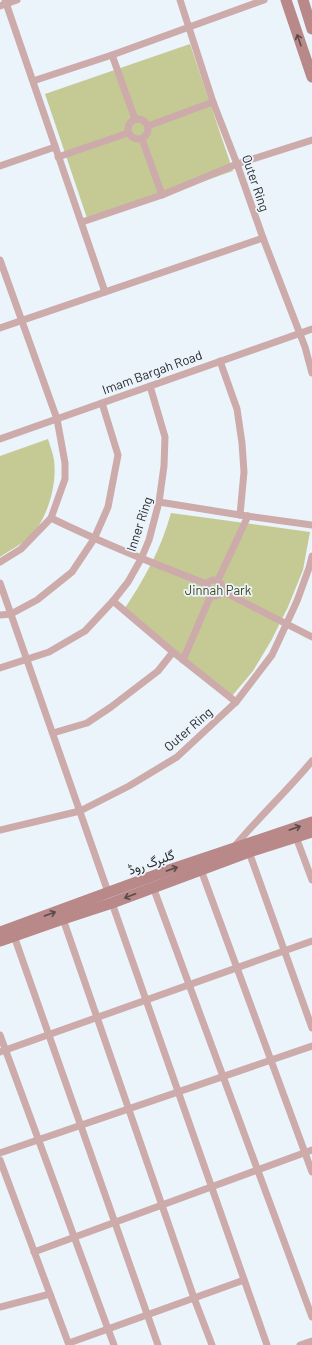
<svg xmlns="http://www.w3.org/2000/svg" width="312" height="1345" font-family="Barlow,Vazirmatn,sans-serif">
  <style>
    .green { fill: #c5ca95 }
    .lines { fill: none; stroke-linecap: round; stroke-linejoin: round }
    .street { stroke: #cdabab; stroke-width: 7 }
    .secondary { stroke: #b98888; stroke-width: 11 }
    .oneway { stroke: #5a4b4d }
    .labels { text-anchor: middle; stroke-width: 3.5; stroke-linejoin: round; paint-order: stroke }
    .street-label { font-size: 13px; fill: #272a2d; stroke: #ebf3fb }
    .park-label { font-size: 13px; fill: #414513; stroke: #ebf3fb }
  </style>
  <rect width="100%" height="100%" fill="#ebf3fb"/>
  <g class="green">
    <path d="M190 44 233 171 88 221 45 94Z"/>
    <path d="M48 439C50 446 53 453 54 460 57 483 49 513 35 531 26 542 12 549 0 557V456Z"/>
    <path d="M171 513 310 532 303 570 288 607 271 641 253 671 232 696 123 611C144 580 161 549 171 513Z"/>
  </g>
  <g class="lines">
    <g class="street">
      <path d="M5 0 105 292"/>
      <path d="M180 0 213 102 237 164 263 238 305 347 312 373"/>
      <path d="M0 6 17 0"/>
      <path d="M112 55 135 119"/>
      <path d="M33 81 112 55 264 0"/>
      <circle cx="138" cy="129" r="10"/>
      <path d="M148 126 213 102"/>
      <path d="M142 139 162 195"/>
      <path d="M58 157 128 133"/>
      <path d="M0 166 55 147"/>
      <path d="M82 222 162 195 237 164 312 140"/>
      <path d="M0 260 57 419 65 463V479L51 518 21 549 0 562"/>
      <path d="M0 328 263 238"/>
      <path d="M220 361 237 409 242 443 244 472 240 515"/>
      <path d="M0 439 312 329"/>
      <path d="M159 502 240 515 312 525"/>
      <path d="M51 518C102 543 154 564 207 584"/>
      <circle cx="214" cy="588" r="8"/>
      <path d="M218 580 248 516"/>
      <path d="M0 583 108 892"/>
      <path d="M222 591 312 637"/>
      <path d="M113 601 173 652 236 702"/>
      <path d="M0 615 11 614 37 600 72 572 94 539 108 507 118 455 102 403"/>
      <path d="M183 660 211 595"/>
      <path d="M0 668 49 652 85 631 113 601 128 582 141 559 149 540 159 502 164 466 165 437 150 386"/>
      <path d="M53 733 87 723 111 707 158 671 173 652"/>
      <path d="M0 830 80 811 129 786 177 757 236 702 272 655 297 601 309 568 312 556"/>
      <path d="M296 837 312 880"/>
      <path d="M234 847C259 817 287 791 312 761"/>
      <path d="M249 852 312 1028"/>
      <path d="M201 870 312 1172"/>
      <path d="M153 887 312 1317"/>
      <path d="M112 903 267 1345"/>
      <path d="M63 919 194 1298 212 1345"/>
      <path d="M14 936 158 1345"/>
      <path d="M0 1035 108 1329 114 1345"/>
      <path d="M0 1052 312 941"/>
      <path d="M0 1153 312 1046"/>
      <path d="M0 1160 69 1345"/>
      <path d="M34 1252 312 1150"/>
      <path d="M0 1307 50 1294"/>
      <path d="M69 1343 244 1280"/>
      <path d="M300 1345 312 1341"/>
    </g>
    <g class="secondary">
      <path d="M286 0 312 77"/>
      <path d="M303 0 312 29"/>
      <path d="M0 932 172 869 312 822"/>
      <path d="M0 941 63 919 112 903 249 852 312 832"/>
    </g>
  </g>
  <defs><path id="oneway-shaft" d="M-6 0H5M1.5-3L5.5 0L1.5 3" fill="none" stroke-width="1.6" stroke-linecap="round" stroke-linejoin="round"/></defs>
  <g class="oneway">
    <use href="#oneway-shaft" transform="translate(299 40) rotate(-109)"/>
    <use href="#oneway-shaft" transform="translate(295 828) rotate(-19)"/>
    <use href="#oneway-shaft" transform="translate(172 869) rotate(-19)"/>
    <use href="#oneway-shaft" transform="translate(130 896) rotate(159)"/>
    <use href="#oneway-shaft" transform="translate(50 914) rotate(-20)"/>
  </g>
  <g class="labels">
    <g class="street-label">
      <text transform="translate(256 183) rotate(71)" y="5">Outer Ring</text>
      <text transform="translate(152 372) rotate(-20)" y="5">Imam Bargah Road</text>
      <text transform="translate(139 524) rotate(-72)" y="5">Inner Ring</text>
      <text transform="translate(188 729) rotate(-41)" y="5">Outer Ring</text>
      <text transform="translate(151 862) rotate(-20)" y="5">گلبرگ روڈ</text>
    </g>
    <g class="park-label">
      <text x="218" y="595">Jinnah Park</text>
    </g>
  </g>
</svg>
